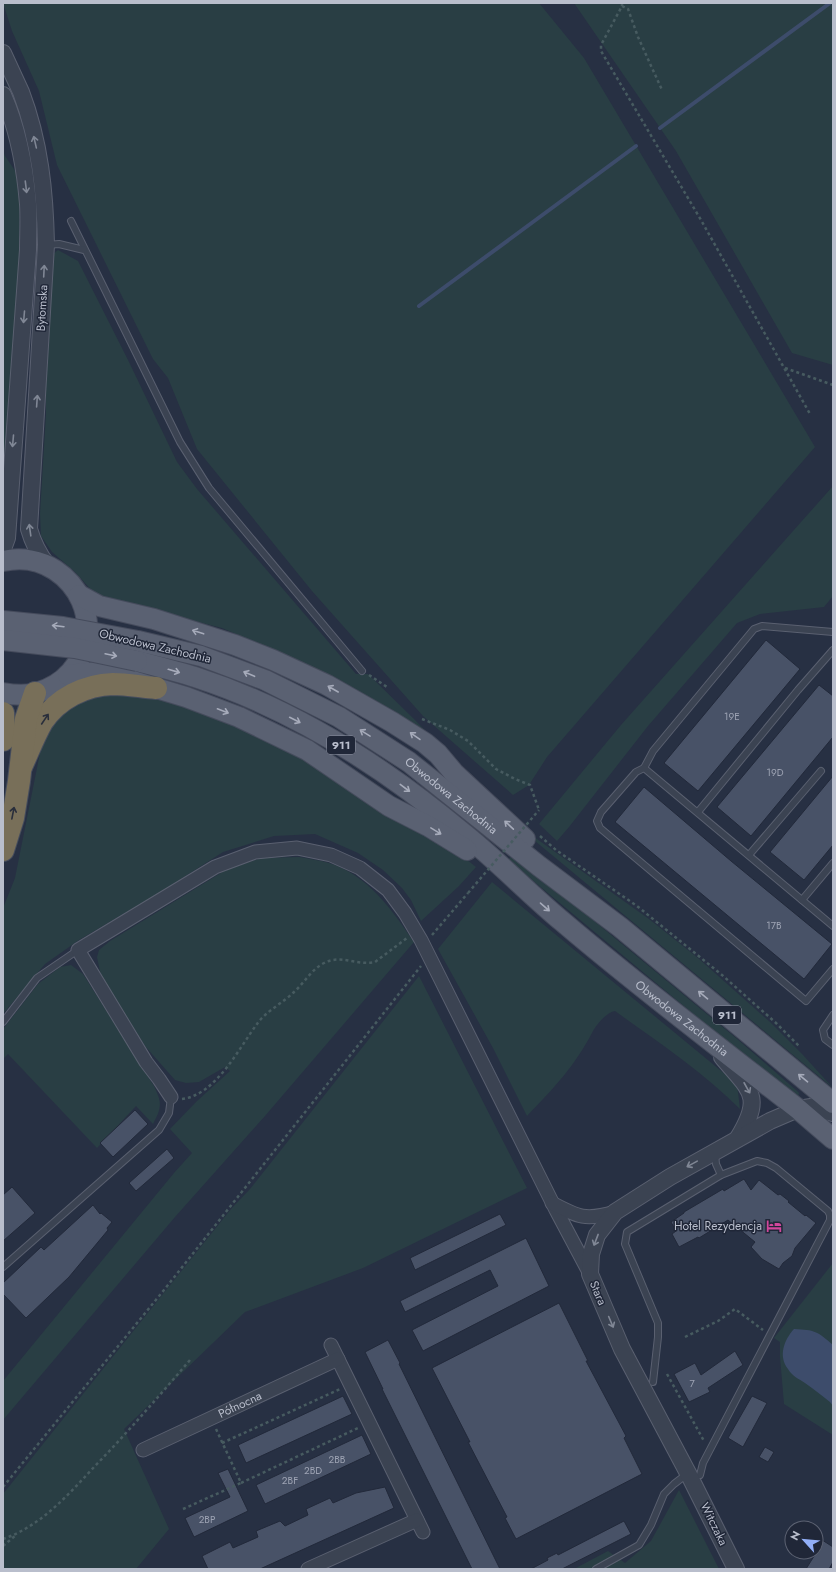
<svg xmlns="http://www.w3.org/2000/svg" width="836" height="1572" font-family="Jost,sans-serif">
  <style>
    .green { fill: #293e44 }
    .water { fill: #3d4c6b }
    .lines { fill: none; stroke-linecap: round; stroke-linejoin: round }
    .stream { stroke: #3d4c6b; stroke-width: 4 }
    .building { fill: #485267; stroke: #22293a }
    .service-casing { stroke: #5a6070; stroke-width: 8 }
    .minor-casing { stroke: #5a6070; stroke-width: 15 }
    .tertiary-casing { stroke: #5a6070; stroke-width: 18 }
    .primary-casing { stroke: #454b5c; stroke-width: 22 }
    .motorway-casing { stroke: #464d5d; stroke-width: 24 }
    .path { stroke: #475b60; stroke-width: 2.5; stroke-dasharray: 3 3; stroke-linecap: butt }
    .service { stroke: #3b4352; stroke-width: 6 }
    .minor { stroke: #3b4352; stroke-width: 13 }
    .tertiary { stroke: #3b4352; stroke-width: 16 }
    .primary { stroke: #5a6172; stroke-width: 20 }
    .motorway { stroke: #786f59; stroke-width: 22 }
    .primary-bridge-casing { stroke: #454b5c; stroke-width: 22; stroke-linecap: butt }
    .path-bridge { stroke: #475b60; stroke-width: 2.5; stroke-dasharray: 3 3; stroke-linecap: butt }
    .primary-bridge { stroke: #5a6172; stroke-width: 20 }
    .oneway { stroke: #808795 }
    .oneway2 { stroke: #a6abba }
    .oneway3 { stroke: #292e3b }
    .labels { text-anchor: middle; stroke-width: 3; stroke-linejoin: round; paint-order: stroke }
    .number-label { font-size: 10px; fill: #9da3b3 }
    .shield { fill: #202738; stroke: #8b91a0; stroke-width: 1 }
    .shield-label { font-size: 11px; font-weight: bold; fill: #b9becc }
    .street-label { font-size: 12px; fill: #b9becc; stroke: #202738 }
    .poi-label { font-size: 12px; fill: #b9becc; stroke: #202738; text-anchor: end }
  </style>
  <rect width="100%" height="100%" fill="#273043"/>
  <g class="green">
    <path d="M3 3H539L584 58 815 447 547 757 529 785 513 795 423 716 312 591 197 449 168 378 153 359 57 165 39 91 12 31Z"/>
    <path d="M574 3H833V365L792 353 676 151Z"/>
    <path d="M3 149 5 156 18 175 20 201 18 323 3 503Z"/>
    <path d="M58 250 78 261 128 360 177 462 197 489 356 674H368L415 720 444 750 404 718 358 691 293 659 222 628 115 601 94 593 75 572 52 552 41 536 40 514 46 414V368L53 254Z"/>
    <path d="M833 486V596L824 607 760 614 737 623 648 726 569 827 557 841 539 824 621 725Z"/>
    <path d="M140 694 175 703 232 724 299 755 456 851 476 867 459 886 421 921 411 900 402 888 383 870 358 853 315 834 274 836 223 852 159 893 79 940 45 964 3 1014V908L15 878 43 738 48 726 87 695Z"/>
    <path d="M530 834 649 919 698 958 770 1022 803 1055 833 1088 529 836Z"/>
    <path d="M513 854 736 1038 796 1090 799 1093 798 1097 750 1061 508 860Z"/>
    <path d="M299 857C309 859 319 860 329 863 368 875 392 910 414 942L265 1116 175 1217 3 1420V1381L174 1173 192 1153 170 1129 197 1101 230 1071 225 1067 199 1082 186 1083 175 1080 145 1046 101 976 97 957 99 950 110 941 224 871 261 858Z"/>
    <path d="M492 882 737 1084 740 1109C702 1071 658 1042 615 1011 607 1012 597 1024 593 1031 575 1066 554 1088 527 1116L493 1048 438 949Z"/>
    <path d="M71 965 83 974 154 1086C162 1103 162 1107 153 1124L136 1106 97 1148 8 1054 3 1059V1029L38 984 60 967Z"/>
    <path d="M419 976 527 1188 363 1268 245 1312 124 1429 169 1529 136 1569H3V1494L231 1209 250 1189Z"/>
    <path d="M833 1263V1435L784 1404 780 1357V1342L774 1338Z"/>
    <path d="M679 1490 719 1569H574L608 1551 625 1563 651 1541Z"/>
  </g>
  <path class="water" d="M794 1329C815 1330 817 1331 833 1345V1406L830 1402C822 1396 814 1389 805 1383 799 1379 792 1376 788 1369 778 1356 784 1340 794 1329Z"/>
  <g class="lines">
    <g class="stream">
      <path d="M660 128 830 3"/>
      <path d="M419 306 636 146"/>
    </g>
  </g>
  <g class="building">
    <path d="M766 640 800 669 698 791 664 763Z"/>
    <path d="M819 685 833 696V737L751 836 717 807Z"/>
    <path d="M833 776V845L804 880 770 852Z"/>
    <path d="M644 787 731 861 832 944 804 979 615 822Z"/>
    <path d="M135 1110 148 1124 113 1157 100 1143Z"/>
    <path d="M167 1149 174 1158 136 1191 129 1183Z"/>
    <path d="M744 1179 751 1190 759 1180 778 1195 780 1194 789 1201 788 1202 805 1216 806 1215 816 1223 795 1248 792 1256 783 1263 779 1269 762 1259 751 1247 755 1242 728 1220 699 1238 698 1237 679 1247 672 1234 676 1231 671 1222 684 1213V1212L723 1189 724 1191Z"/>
    <path d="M12 1187 35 1213 3 1241V1195Z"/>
    <path d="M93 1205 100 1214 101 1213 112 1222 107 1228 108 1230 69 1277 26 1318 3 1294V1283L41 1247 44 1250Z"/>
    <path d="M500 1214 506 1225 415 1270 410 1258Z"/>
    <path d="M526 1238 549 1286 423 1351 412 1330 498 1286 490 1270 405 1312 400 1301Z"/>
    <path d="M559 1303 588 1361H586L626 1436 624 1438 642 1474 516 1539 505 1518 507 1517 468 1442H470L432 1368Z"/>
    <path d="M388 1340 400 1363 399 1364 500 1569H472L382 1389H383L365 1352Z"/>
    <path d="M735 1351 743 1365 708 1388 710 1392 689 1402 674 1374 695 1363 701 1375Z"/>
    <path d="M343 1396 352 1414 246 1463 238 1445Z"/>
    <path d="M752 1396 767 1403 743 1447 728 1438Z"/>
    <path d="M362 1435 371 1454 265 1504 256 1485Z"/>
    <path d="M765 1447 774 1452 768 1462 759 1457Z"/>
    <path d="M228 1469 248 1511 194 1537 185 1518 230 1497 218 1473Z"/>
    <path d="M385 1487 394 1508 260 1569H208L202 1556 230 1542 233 1548 258 1537 256 1531 280 1521 285 1526 308 1515 306 1509 330 1498 333 1503 356 1493Z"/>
    <path d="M624 1521 631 1534 562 1569H531L548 1560 547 1558 557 1553 558 1555Z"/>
    <path d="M816 1536 833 1547V1562L829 1569H806L816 1553Z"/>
  </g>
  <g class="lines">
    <g class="service-casing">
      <g id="service">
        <path d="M71 221 180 442 209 488 362 671"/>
        <path d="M47 245 59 244 84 250"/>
        <path d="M644 768 653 751 754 629 762 626 833 632"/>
        <path d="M698 812 798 690 833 650"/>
        <path d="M749 855 821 771"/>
        <path d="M802 900 833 863"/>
        <path d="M833 926 644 768 636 772 601 812 597 821 600 828 806 1001 833 969"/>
        <path d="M833 1015 823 1030 825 1039 833 1045"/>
        <path d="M3 1022 37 978 78 950"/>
        <path d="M715 1154 716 1164 721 1175"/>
        <path d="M3 1267 159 1130 169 1113 171 1097"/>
        <path d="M653 1382 658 1337V1323L625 1244 627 1232 721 1175 757 1161 767 1163 776 1168 828 1211 830 1215V1220L703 1463 700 1475"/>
        <path d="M596 1569 639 1545 651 1525 664 1494 674 1484 687 1474"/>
      </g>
    </g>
    <g class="minor-casing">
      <g id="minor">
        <path d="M171 1097 159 1079 146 1062 78 950 215 867 255 852 297 848 331 855 360 868 388 890 405 913 421 940 556 1210 590 1274"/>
        <path d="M552 1203C578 1217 586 1221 615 1212"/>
        <path d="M331 1345 423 1532"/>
        <path id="s1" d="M143 1450 338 1359"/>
        <path d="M308 1569 417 1520"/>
      </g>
    </g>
    <g class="tertiary-casing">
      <g id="tertiary">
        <path d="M3 53C9 66 15 79 21 92 40 142 45 192 46 245L29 529C33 543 38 553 47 565"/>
        <path d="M3 95C18 129 25 167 28 204 29 219 28 235 28 250L7 538 3 549"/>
        <path d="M722 1057C750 1091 764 1095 738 1138"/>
        <path d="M736 1569 689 1475 622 1349 590 1274 591 1254 597 1235 615 1212 670 1177 770 1121 798 1109 811 1107 833 1113"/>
      </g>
    </g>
    <g class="primary-casing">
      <g id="primary">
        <path d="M3 561C21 557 40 560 55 570 105 603 95 677 36 693 25 696 14 695 3 693"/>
        <path d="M79 595 99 606 154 619 235 645 273 660 327 685 392 722 425 743 438 754 454 773 525 839"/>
        <path id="s2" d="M138 641 201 656 265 680 339 717 409 762 539 866 620 927 833 1103"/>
        <path id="s3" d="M137 661C156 666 176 671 195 677 294 709 384 767 463 833 498 861 529 894 563 922 639 987 719 1047 798 1109L833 1139"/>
        <path d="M68 675 96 672 113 675 186 697 239 717 307 750 389 806 428 826 467 850"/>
      </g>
    </g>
    <g class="motorway-casing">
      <g id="motorway">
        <path d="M3 713 4 728 3 740"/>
        <path d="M21 767C28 752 34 736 42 722 58 698 85 685 113 684 127 684 142 687 156 688"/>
        <path d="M3 850 13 818 19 781 26 719 35 693"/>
      </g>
    </g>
    <g class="path">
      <path d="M622 3V6L601 45V51L701 220 810 414"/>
      <path d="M622 6 628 9 638 37 662 90"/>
      <path d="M785 368 833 385"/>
      <path d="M369 675 387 687"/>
      <path d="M422 719 450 730 468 741 496 769 515 779 530 785 539 810"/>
      <path d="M540 836 556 850 637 906 722 975 776 1023 800 1047"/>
      <path d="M432 935 468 893"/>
      <path d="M182 1099C216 1095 239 1048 257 1024 266 1011 283 1003 294 992 305 982 311 970 324 963 341 954 357 966 375 962L407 938"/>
      <path d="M685 1337 718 1321 735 1309 763 1330"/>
      <path d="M667 1374 704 1441"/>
      <path d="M222 1443 340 1389"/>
      <path d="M241 1483 358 1428"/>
      <path d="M3 1487 164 1290 421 966"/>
      <path d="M183 1509 241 1483 216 1429"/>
      <path d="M3 1539C41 1526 68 1495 95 1466 128 1432 159 1396 190 1360"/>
      <path d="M3 1546 15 1536"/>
    </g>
    <use href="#service" class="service"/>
    <use href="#minor" class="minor"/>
    <use href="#tertiary" class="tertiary"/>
    <use href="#primary" class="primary"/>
    <use href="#motorway" class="motorway"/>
    <g class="primary-bridge-casing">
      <g id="primary-bridge">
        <path d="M3 621 63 627 138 641"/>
        <path d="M3 640 75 648 137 661"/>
      </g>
    </g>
    <path class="path-bridge" d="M468 893 539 810"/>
    <use href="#primary-bridge" class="primary-bridge"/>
  </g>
  <defs><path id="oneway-shaft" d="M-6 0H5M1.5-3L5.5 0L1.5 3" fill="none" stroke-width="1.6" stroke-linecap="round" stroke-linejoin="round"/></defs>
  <g class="oneway">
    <use href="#oneway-shaft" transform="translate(35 142) rotate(-103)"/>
    <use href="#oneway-shaft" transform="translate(26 187) rotate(83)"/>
    <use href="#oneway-shaft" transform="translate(44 271) rotate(-87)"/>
    <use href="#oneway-shaft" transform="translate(24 317) rotate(95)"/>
    <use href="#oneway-shaft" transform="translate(37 401) rotate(-86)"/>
    <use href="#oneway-shaft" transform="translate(13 441) rotate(95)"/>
    <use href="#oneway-shaft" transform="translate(30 530) rotate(-98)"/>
    <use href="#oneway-shaft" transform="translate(747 1088) rotate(61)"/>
    <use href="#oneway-shaft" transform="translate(692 1164) rotate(151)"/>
    <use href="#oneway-shaft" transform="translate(596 1240) rotate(111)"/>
    <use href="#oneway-shaft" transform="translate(611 1322) rotate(67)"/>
  </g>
  <g class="oneway2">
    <use href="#oneway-shaft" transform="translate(58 626) rotate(-173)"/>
    <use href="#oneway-shaft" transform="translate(198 632) rotate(-162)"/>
    <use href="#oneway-shaft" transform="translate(111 655) rotate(12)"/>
    <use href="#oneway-shaft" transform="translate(174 671) rotate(16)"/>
    <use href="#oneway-shaft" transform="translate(249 674) rotate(-157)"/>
    <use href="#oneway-shaft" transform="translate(333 689) rotate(-150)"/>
    <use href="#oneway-shaft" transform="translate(223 711) rotate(21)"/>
    <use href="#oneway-shaft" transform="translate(295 720) rotate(27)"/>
    <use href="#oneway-shaft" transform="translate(365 733) rotate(-148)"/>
    <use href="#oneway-shaft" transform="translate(415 736) rotate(-145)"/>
    <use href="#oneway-shaft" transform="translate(405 788) rotate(37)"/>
    <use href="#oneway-shaft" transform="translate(509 825) rotate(-137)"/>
    <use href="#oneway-shaft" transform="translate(436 831) rotate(31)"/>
    <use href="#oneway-shaft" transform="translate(545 907) rotate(41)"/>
    <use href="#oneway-shaft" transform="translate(703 995) rotate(-140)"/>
    <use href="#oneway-shaft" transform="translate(803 1078) rotate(-140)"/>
  </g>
  <g class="oneway3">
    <use href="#oneway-shaft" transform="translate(45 719) rotate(-56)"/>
    <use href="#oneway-shaft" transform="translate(13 813) rotate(-79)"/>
  </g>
  <defs>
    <g id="hotel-bare" transform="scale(1.2)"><path d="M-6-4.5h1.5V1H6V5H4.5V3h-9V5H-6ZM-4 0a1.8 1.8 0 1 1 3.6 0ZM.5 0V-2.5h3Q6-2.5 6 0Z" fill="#d1479c" stroke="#202738" stroke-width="2.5" paint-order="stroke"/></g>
  </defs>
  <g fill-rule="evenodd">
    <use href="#hotel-bare" x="774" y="1226"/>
  </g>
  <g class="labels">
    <g class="number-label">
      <text x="732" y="720">19E</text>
      <text x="775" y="776">19D</text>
      <text x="774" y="929">17B</text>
      <text x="692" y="1387">7</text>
      <text x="337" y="1463">2BB</text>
      <text x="313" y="1474">2BD</text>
      <text x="290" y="1484">2BF</text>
      <text x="207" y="1523">2BP</text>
    </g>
    <g class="shield">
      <rect x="327" y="736" width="28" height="18" rx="3"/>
      <rect x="713" y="1006" width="28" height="18" rx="3"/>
    </g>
    <g class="shield-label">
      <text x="341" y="749">911</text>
      <text x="727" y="1019">911</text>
    </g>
    <g class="street-label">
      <text transform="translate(42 308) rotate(-87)" y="4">Bytomska</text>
      <text transform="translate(155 646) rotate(13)" y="4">Obwodowa Zachodnia</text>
      <text dy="4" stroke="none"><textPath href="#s2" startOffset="353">Obwodowa Zachodnia</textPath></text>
      <text dy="4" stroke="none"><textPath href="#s3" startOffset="659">Obwodowa Zachodnia</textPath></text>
      <text transform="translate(598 1293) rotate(67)" y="4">Stara</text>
      <text dy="4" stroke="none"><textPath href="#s1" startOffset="107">Północna</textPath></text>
      <text transform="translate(714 1524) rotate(64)" y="4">Witczaka</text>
    </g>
    <g class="poi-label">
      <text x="762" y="1230">Hotel Rezydencja</text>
    </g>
  </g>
  <rect width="836" height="1572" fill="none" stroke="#b9becc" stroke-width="8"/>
  <g transform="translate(804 1540) rotate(297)"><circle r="19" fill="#202738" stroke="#5d6373"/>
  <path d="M0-3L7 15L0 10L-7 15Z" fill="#92aff8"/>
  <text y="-6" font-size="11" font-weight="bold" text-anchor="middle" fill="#b9becc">N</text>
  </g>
</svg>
